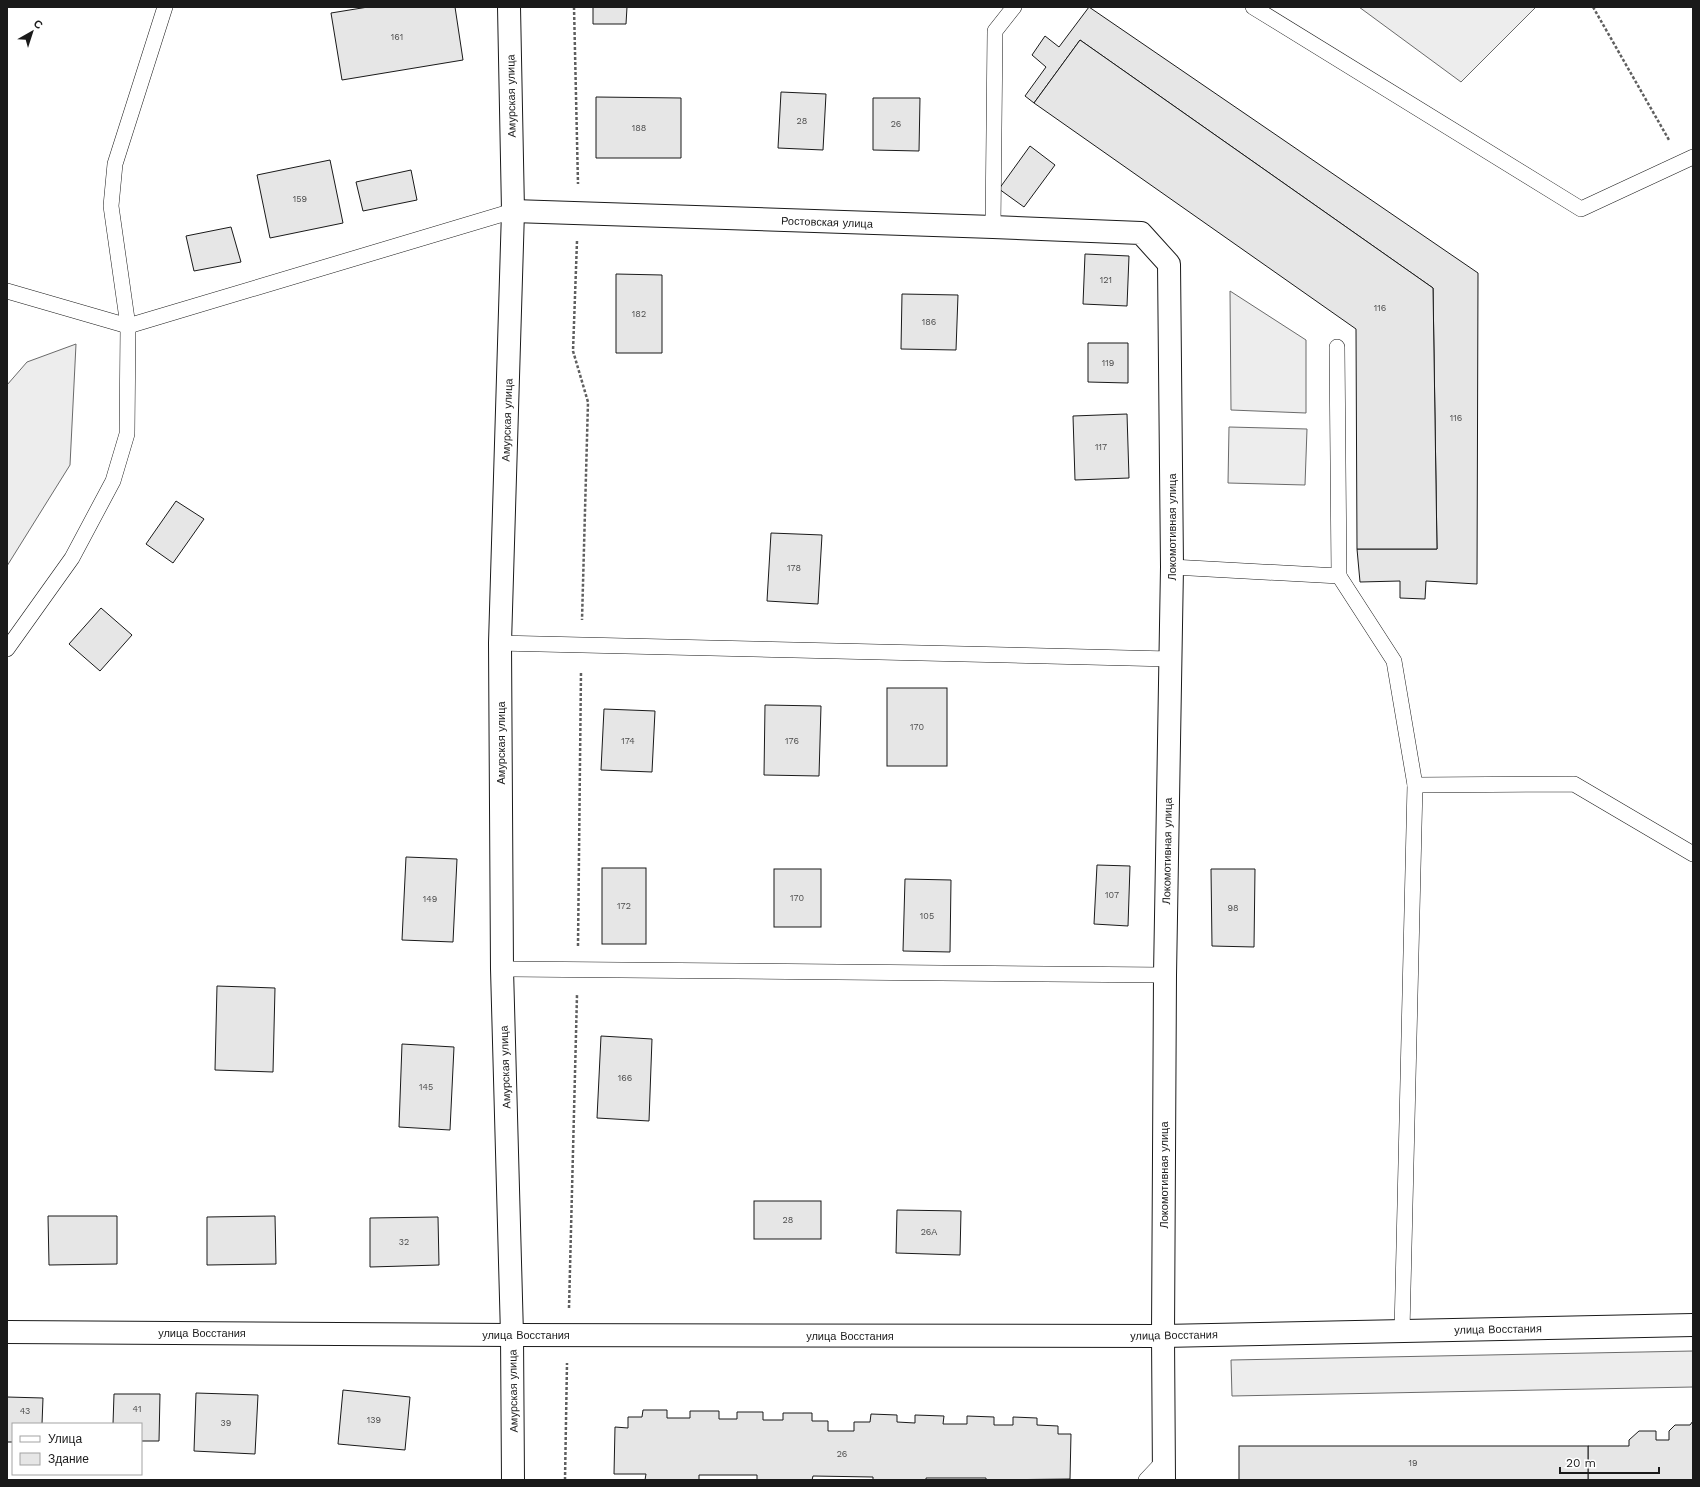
<svg xmlns="http://www.w3.org/2000/svg" width="1700" height="1487" font-family="'Work Sans',sans-serif">
  <style>
    .built { fill: #ededed; stroke: #6a6a6a }
    .building { fill: #e6e6e6; stroke: #1a1a1a }
    .lines { fill: none; stroke-linecap: round; stroke-linejoin: round }
    .lane-casing { stroke: #1a1a1a; stroke-width: 16 }
    .street-casing { stroke: #1a1a1a; stroke-width: 24 }
    .secondary-casing { stroke: #1a1a1a; stroke-width: 24 }
    .path { stroke: #5f5f5f; stroke-width: 2.5; stroke-dasharray: 3 2; stroke-linecap: butt }
    .lane { stroke: #fff; stroke-width: 15 }
    .street { stroke: #fff; stroke-width: 22 }
    .secondary { stroke: #fff; stroke-width: 22 }
    .labels { text-anchor: middle; stroke-width: 3; stroke-linejoin: round; paint-order: stroke }
    .number-label { font-size: 9px; fill: #4d4d4d }
    .street-label { font-size: 11px; fill: #1a1a1a; stroke: #fff }
  </style>
  <rect width="100%" height="100%" fill="#fff"/>
  <g class="built">
    <path d="M1359 7H1536L1461 82Z"/>
    <path d="M1230 291 1306 340V413L1231 410Z"/>
    <path d="M76 344 70 465 7 566V385L27 362Z"/>
    <path d="M1229 427 1307 429 1305 485 1228 483Z"/>
    <path d="M1693 1351V1387L1232 1396 1231 1360Z"/>
  </g>
  <g class="building">
    <path d="M368 7H455L463 60 342 80 331 13Z"/>
    <path d="M593 7H627L626 24H593Z"/>
    <path d="M1089 7 1478 273 1477 584 1426 581 1425 599 1400 598V581L1360 582 1357 549H1437L1433 288 1080 40 1034 103 1025 96 1046 67 1032 55 1045 36 1059 47Z"/>
    <path d="M1080 40 1433 288 1437 549H1357L1356 329 1034 103Z"/>
    <path d="M781 92 826 94 823 150 778 148Z"/>
    <path d="M596 97 681 98V158H596Z"/>
    <path d="M873 98H920L919 151 873 150Z"/>
    <path d="M1030 146 1055 165 1024 207 999 189Z"/>
    <path d="M330 160 343 223 270 238 257 175Z"/>
    <path d="M411 170 417 200 363 211 356 182Z"/>
    <path d="M231 227 241 262 194 271 186 236Z"/>
    <path d="M1085 254 1129 256 1127 306 1083 304Z"/>
    <path d="M616 274 662 275V353H616Z"/>
    <path d="M902 294 958 295 956 350 901 349Z"/>
    <path d="M1088 343H1128V383L1088 382Z"/>
    <path d="M1127 414 1129 478 1075 480 1073 416Z"/>
    <path d="M176 501 204 519 173 563 146 544Z"/>
    <path d="M771 533 822 535 818 604 767 601Z"/>
    <path d="M101 608 132 635 100 671 69 644Z"/>
    <rect x="887" y="688" width="60" height="78"/>
    <path d="M765 705 821 706 819 776 764 775Z"/>
    <path d="M604 709 655 711 652 772 601 770Z"/>
    <path d="M406 857 457 859 453 942 402 940Z"/>
    <path d="M1097 865 1130 866 1128 926 1094 924Z"/>
    <rect x="602" y="868" width="44" height="76"/>
    <rect x="774" y="869" width="47" height="58"/>
    <path d="M1211 869H1255L1254 947 1212 946Z"/>
    <path d="M905 879 951 880 950 952 903 951Z"/>
    <path d="M217 986 275 988 273 1072 215 1070Z"/>
    <path d="M601 1036 652 1039 649 1121 597 1118Z"/>
    <path d="M402 1044 454 1047 450 1130 399 1127Z"/>
    <rect x="754" y="1201" width="67" height="38"/>
    <path d="M897 1210 961 1211 960 1255 896 1253Z"/>
    <path d="M48 1216H117V1264L49 1265Z"/>
    <path d="M275 1216 276 1264 207 1265V1217Z"/>
    <path d="M438 1217 439 1265 370 1267V1218Z"/>
    <path d="M343 1390 410 1397 405 1450 338 1444Z"/>
    <path d="M196 1393 258 1395 255 1454 194 1451Z"/>
    <path d="M114 1394H160L159 1441H141V1424H113Z"/>
    <path d="M7 1397 43 1398 42 1424H13V1442H7Z"/>
    <path d="M643 1410H667V1418H690V1411H719V1419H737V1412H763V1420H783V1413H812V1421H828V1431H854V1422H870L871 1414 897 1415V1422L915 1423V1415L944 1416 943 1424H967V1416L994 1417V1425H1013V1417L1037 1418V1425L1058 1426V1434H1071L1070 1479 986 1480V1478H926V1480H873V1477L813 1476 812 1480H757V1475H699V1480H645L646 1474H614L615 1427 628 1428V1417H642Z"/>
    <path d="M1693 1421V1480H1588V1446H1629V1440L1639 1431H1656V1440H1669V1431L1675 1425H1690Z"/>
    <rect x="1239" y="1446" width="349" height="34"/>
  </g>
  <g class="lines">
    <g class="lane-casing">
      <g id="lane">
        <path d="M1253 7 1581 209 1693 157"/>
        <path d="M993 227 995 31 1014 7"/>
        <path d="M7 291 128 326 513 211"/>
        <path d="M1172 567 1339 576 1337 347"/>
        <path d="M1339 576 1394 661 1415 785 1574 784 1693 854"/>
        <path d="M500 643 1170 659"/>
        <path d="M7 649 72 558 113 481 127 434 128 326 111 206 115 164 165 7"/>
        <path d="M502 969 1165 975"/>
        <path d="M1402 1331 1415 785"/>
        <path d="M1146 1480 1163 1462"/>
      </g>
    </g>
    <g class="street-casing">
      <g id="street">
        <path d="M513 211 993 227 1141 233 1169 264 1172 567 1165 975 1163 1336 1164 1480"/>
        <path d="M7 1332 512 1335"/>
      </g>
    </g>
    <g class="secondary-casing">
      <g id="secondary">
        <path d="M509 7 513 211 500 643 502 969 512 1335 513 1480"/>
        <path d="M512 1335 1163 1336 1693 1325"/>
      </g>
    </g>
    <g class="path">
      <path d="M574 7 578 184"/>
      <path d="M1593 7 1669 140"/>
      <path d="M577 241 573 351 588 402 582 620"/>
      <path d="M578 946 581 671"/>
      <path d="M569 1308 577 995"/>
      <path d="M565 1480 567 1363"/>
    </g>
    <use href="#lane" class="lane"/>
    <use href="#street" class="street"/>
    <use href="#secondary" class="secondary"/>
  </g>
  <g class="labels">
    <g class="number-label">
      <text x="397" y="40">161</text>
      <text x="802" y="124">28</text>
      <text x="896" y="127">26</text>
      <text x="639" y="131">188</text>
      <text x="300" y="202">159</text>
      <text x="1106" y="283">121</text>
      <text x="1380" y="311">116</text>
      <text x="639" y="317">182</text>
      <text x="929" y="325">186</text>
      <text x="1108" y="366">119</text>
      <text x="1456" y="421">116</text>
      <text x="1101" y="450">117</text>
      <text x="794" y="571">178</text>
      <text x="917" y="730">170</text>
      <text x="628" y="744">174</text>
      <text x="792" y="744">176</text>
      <text x="1112" y="898">107</text>
      <text x="797" y="901">170</text>
      <text x="430" y="902">149</text>
      <text x="624" y="909">172</text>
      <text x="1233" y="911">98</text>
      <text x="927" y="919">105</text>
      <text x="625" y="1081">166</text>
      <text x="426" y="1090">145</text>
      <text x="788" y="1223">28</text>
      <text x="929" y="1235">26А</text>
      <text x="404" y="1245">32</text>
      <text x="137" y="1412">41</text>
      <text x="25" y="1414">43</text>
      <text x="374" y="1423">139</text>
      <text x="226" y="1426">39</text>
      <text x="842" y="1457">26</text>
      <text x="1413" y="1466">19</text>
    </g>
    <g class="street-label">
      <text transform="translate(511 96) rotate(-91)" y="4">Амурская улица</text>
      <text transform="translate(827 222) rotate(2)" y="4">Ростовская улица</text>
      <text transform="translate(507 420) rotate(-88)" y="4">Амурская улица</text>
      <text transform="translate(1172 527) rotate(-90)" y="4">Локомотивная улица</text>
      <text transform="translate(501 743) rotate(-90)" y="4">Амурская улица</text>
      <text transform="translate(1167 851) rotate(-89)" y="4">Локомотивная улица</text>
      <text transform="translate(505 1067) rotate(-92)" y="4">Амурская улица</text>
      <text transform="translate(1164 1175) rotate(-90)" y="4">Локомотивная улица</text>
      <text transform="translate(1498 1329) rotate(-1)" y="4">улица Восстания</text>
      <text x="202" y="1337">улица Восстания</text>
      <text x="526" y="1339">улица Восстания</text>
      <text transform="translate(1174 1335) rotate(-1)" y="4">улица Восстания</text>
      <text x="850" y="1340">улица Восстания</text>
      <text transform="translate(513 1391) rotate(-91)" y="4">Амурская улица</text>
    </g>
  </g>
  <rect width="1700" height="1487" fill="none" stroke="#1a1a1a" stroke-width="16"/>
  <rect x="12" y="1423" width="130" height="52" fill="#ffffff" stroke="#a3a3a3"/>
  <rect x="20" y="1436" width="20" height="6" fill="#ffffff" stroke="#a3a3a3"/>
  <text x="48" y="1443" font-size="12" fill="#1a1a1a">Улица</text>
  <rect x="20" y="1453" width="20" height="12" fill="#e6e6e6" stroke="#a3a3a3"/>
  <text x="48" y="1463" font-size="12" fill="#1a1a1a">Здание</text>
  <g transform="translate(32 32) rotate(39)" stroke="#ffffff" stroke-width="3" paint-order="stroke">
  <path d="M0-3L7 15L0 10L-7 15Z" fill="#1a1a1a"/>
  <text y="-6" font-size="11" font-weight="bold" text-anchor="middle" fill="#1a1a1a">С</text>
  </g>
  <path d="M1560 1467v6h99v-6" fill="none" stroke="#1a1a1a" stroke-width="2"/>
  <text x="1566" y="1467" font-size="12" fill="#1a1a1a" stroke="#ffffff" stroke-width="3" paint-order="stroke">20 m</text>
</svg>
